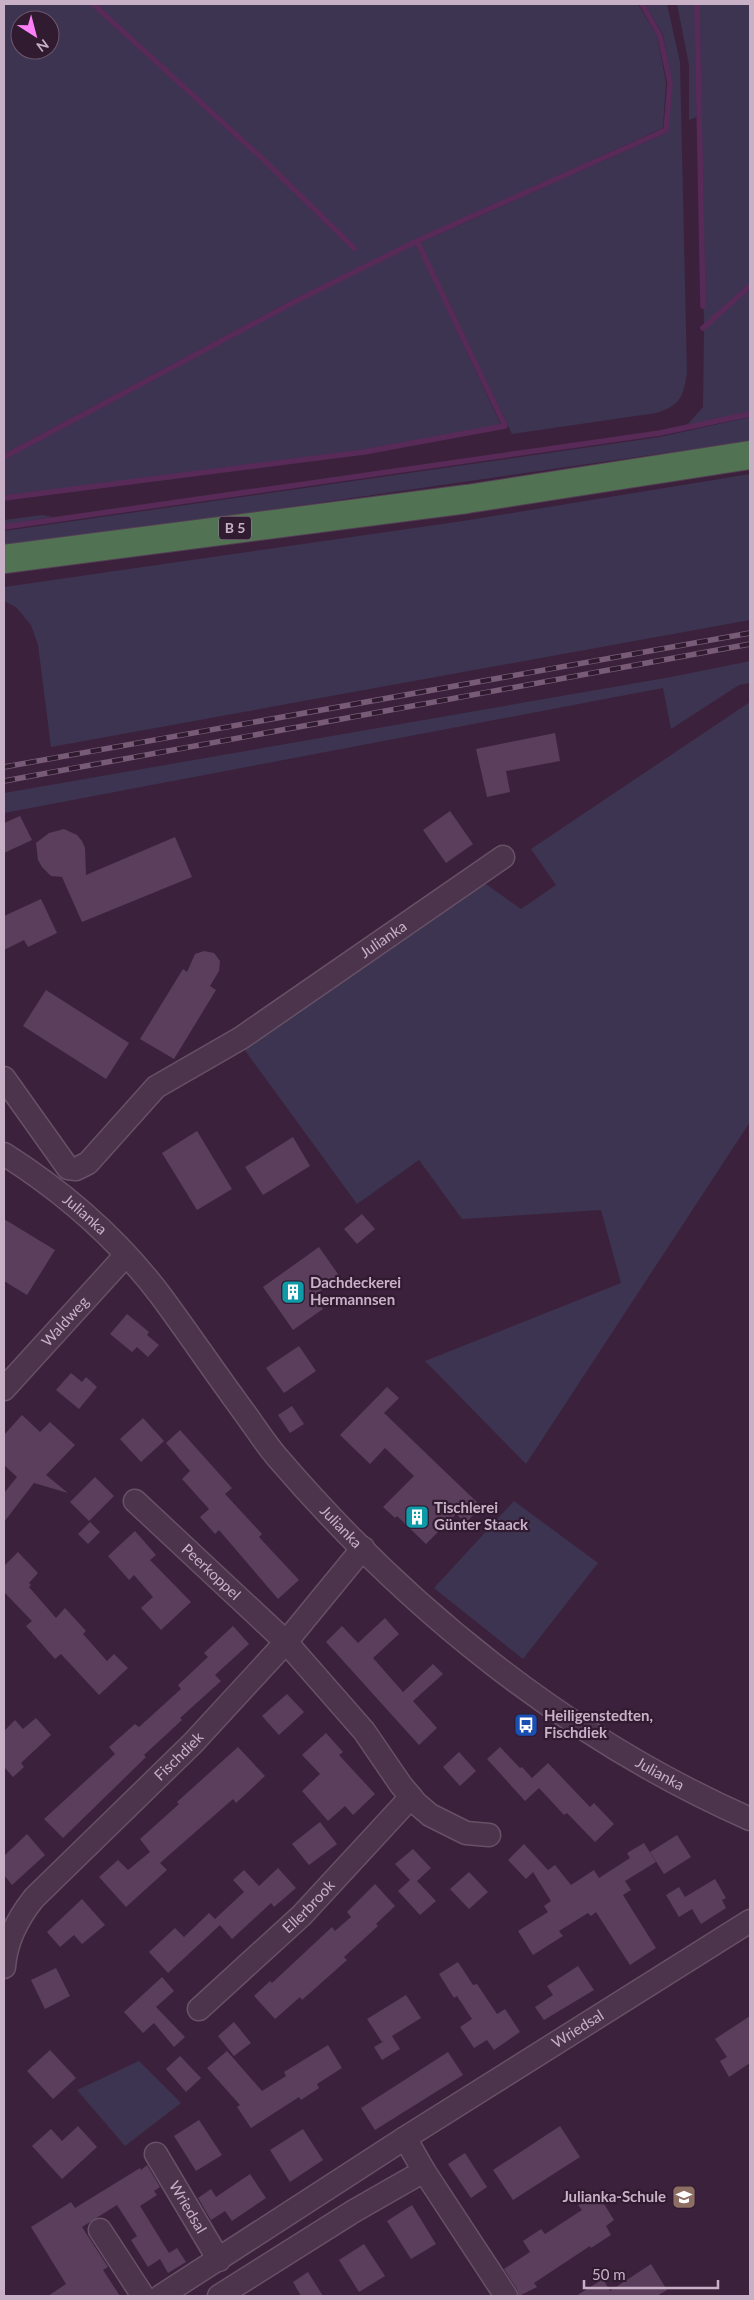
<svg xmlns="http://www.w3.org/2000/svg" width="754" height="2300" font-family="Lato,sans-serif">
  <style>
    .green { fill: #3c3450; fill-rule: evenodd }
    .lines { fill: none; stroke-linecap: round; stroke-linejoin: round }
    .stream { stroke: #572a57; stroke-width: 5.5 }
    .building { fill: #5b3d5c }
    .minor-casing { stroke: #675167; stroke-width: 25 }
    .highway-casing { stroke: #543e54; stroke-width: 30 }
    .minor { stroke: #4c354c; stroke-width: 22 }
    .highway { stroke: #527353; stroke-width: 28 }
    .rail-casing { stroke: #775b77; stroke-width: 5.5 }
    .rail { stroke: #311b31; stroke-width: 4; stroke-dasharray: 11; stroke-linecap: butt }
    .labels { text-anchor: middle; stroke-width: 4.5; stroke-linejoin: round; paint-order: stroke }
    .shield { fill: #311b31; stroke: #9b849a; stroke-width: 1 }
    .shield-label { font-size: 14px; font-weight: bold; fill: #c8b1c7 }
    .street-label { font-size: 15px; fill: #c8b1c7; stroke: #311b31 }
    .poi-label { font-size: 15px; font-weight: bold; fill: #c8b1c7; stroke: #311b31; text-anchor: start }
  </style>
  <rect width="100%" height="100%" fill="#3c213c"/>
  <g class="green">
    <path d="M4 4H638L657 36 666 82 663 128 416 240 298 297 4 454ZM20 20H50V50H20Z"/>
    <path d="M645 4H667L680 62 687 373C683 397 681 405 656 413L512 434 419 243 668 132 672 83 663 35Z"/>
    <path d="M677 4H695L697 117 689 120V65Z"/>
    <path d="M698 4H750V284L704 325Z"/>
    <path d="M416 243 501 425 364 450 4 497V459L298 301Z"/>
    <path d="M750 289V413L687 425 703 407 704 329Z"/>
    <path d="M750 417V440L727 444 4 548V531L660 437Z"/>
    <path d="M750 474V620L51 747 38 645 31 625 16 607 4 601V587L463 521Z"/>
    <path d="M42 515 53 517 4 525V520Z"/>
    <path d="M750 661V683L739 685 671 729 663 688 4 813V793L671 677Z"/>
    <path d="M750 702V1122L526 1464 425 1361 621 1283 601 1210 462 1219 419 1160 357 1204 244 1049 483 882 521 909 556 885 531 849Z"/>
    <path d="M514 1501 598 1563 523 1659 434 1588Z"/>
    <path d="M139 2061 181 2103 125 2146 77 2090Z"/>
  </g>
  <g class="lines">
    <g class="stream">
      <path d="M93 4 266 162 354 248"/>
      <path d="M697 4 703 306"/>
      <path d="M703 328 750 286"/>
      <path d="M4 457 298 300 417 241 666 130 670 83 660 36 642 4"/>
      <path d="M4 498 364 452 505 426 417 241"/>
      <path d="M4 527 660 433 750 414"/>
    </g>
  </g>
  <g class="building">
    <path d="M555 733 560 761 506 771 510 792 487 797 476 749Z"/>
    <path d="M450 811 473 844 446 863 423 830Z"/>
    <path d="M20 816 32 840 4 853V823Z"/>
    <path d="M64 829 77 835 82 841 85 848 86 875 175 837 192 877 82 922 62 877 51 876 42 867 38 860 36 843 49 833Z"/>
    <path d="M41 899 57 933 28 947 24 940 4 950V916Z"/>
    <path d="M204 951 214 953 220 961 219 971 210 986 216 990 174 1059 140 1039 183 969 187 972 195 954Z"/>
    <path d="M46 990 129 1043 106 1079 23 1026Z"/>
    <path d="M197 1131 232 1189 197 1210 162 1153Z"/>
    <path d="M293 1137 310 1166 263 1195 245 1167Z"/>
    <path d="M362 1214 375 1229 357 1244 344 1229Z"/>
    <path d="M4 1219 55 1250 27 1295 4 1281Z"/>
    <path d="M319 1247 340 1277 313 1296 323 1309 293 1330 263 1287Z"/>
    <path d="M127 1314 149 1332 147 1335 159 1345 148 1357 137 1347 132 1352 110 1334Z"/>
    <path d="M299 1346 316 1371 284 1393 266 1368Z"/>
    <path d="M71 1373 82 1382 86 1377 97 1387 79 1409 56 1390Z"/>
    <path d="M387 1387 399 1398 384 1413 481 1506 466 1523 456 1514 426 1544 397 1516 395 1518 383 1507 414 1476 385 1448 370 1464 340 1435Z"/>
    <path d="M292 1406 304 1424 290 1433 278 1415Z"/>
    <path d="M22 1415 40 1432 50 1422 75 1445 46 1475 68 1493 34 1483 4 1522V1493L17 1477 4 1465V1435Z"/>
    <path d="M143 1418 164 1441 141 1462 120 1439Z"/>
    <path d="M180 1430 232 1488 225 1494 262 1534 259 1537 299 1580 278 1599 219 1530 215 1534 200 1517 209 1509 182 1479 190 1471 166 1443Z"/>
    <path d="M95 1477 114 1496 89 1521 70 1502Z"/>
    <path d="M90 1522 100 1532 88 1544 78 1534Z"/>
    <path d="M135 1531 156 1555 150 1560 191 1602 161 1630 141 1608 153 1597 134 1575 129 1580 108 1556Z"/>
    <path d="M18 1552 38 1573 29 1583 31 1585 29 1587 56 1618 65 1608 86 1631 83 1634 107 1661 114 1654 128 1668 99 1695 61 1654 55 1659 26 1626 32 1621 4 1592V1566Z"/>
    <path d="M385 1618 399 1634 373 1658 403 1692 433 1664 443 1674 413 1701 437 1728 419 1745 326 1642 342 1626 358 1643Z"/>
    <path d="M233 1626 249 1644 215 1675 221 1681 180 1718 182 1720 144 1755 146 1757 63 1838 44 1819 115 1754 109 1747 135 1724 139 1727 181 1689 178 1685 208 1657 204 1653Z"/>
    <path d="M287 1694 304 1712 279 1735 262 1716Z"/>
    <path d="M36 1718 51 1735 21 1763 24 1767 13 1777 4 1767V1731L15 1720 23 1729Z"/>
    <path d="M326 1733 343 1752 339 1755 375 1794 353 1815 345 1806 328 1821 302 1791 320 1774 302 1755Z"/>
    <path d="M238 1747 265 1776 236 1803 233 1799 160 1863 167 1870 126 1907 99 1877 118 1860 128 1870 150 1852 140 1839 179 1804 177 1802Z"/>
    <path d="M500 1747 520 1768 522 1767 532 1778 548 1763 590 1807 594 1803 614 1824 595 1842 567 1813 564 1815 539 1788 525 1801 487 1759Z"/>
    <path d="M459 1752 476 1771 460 1786 443 1767Z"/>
    <path d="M320 1822 337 1844 309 1865 292 1844Z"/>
    <path d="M27 1834 45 1855 12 1885 4 1875V1856Z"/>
    <path d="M677 1835 691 1857 664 1874 650 1852Z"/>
    <path d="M644 1843 656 1862 625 1881 631 1890 623 1895 656 1948 630 1965 596 1912 591 1916 588 1913 559 1931 563 1936 533 1955 518 1931 548 1912 544 1906 551 1901 533 1872 526 1879 508 1860 524 1844 548 1870 555 1865 571 1885 594 1870 599 1878 630 1858 627 1853Z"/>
    <path d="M413 1849 431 1868 417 1881 436 1901 420 1915 398 1891 410 1880 395 1864Z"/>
    <path d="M278 1868 296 1888 274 1907 271 1903 232 1939 220 1925 168 1973 149 1952 175 1928 184 1937 209 1913 215 1919 244 1892 233 1880 244 1870 259 1886Z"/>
    <path d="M469 1872 488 1892 469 1909 450 1889Z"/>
    <path d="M715 1879 726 1898 722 1900 726 1908 701 1924 692 1909 679 1917 666 1895 679 1887 685 1897Z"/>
    <path d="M375 1884 395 1906 376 1924 378 1926 344 1957 347 1960 302 2000 300 1997 275 2019 254 1996 270 1981 272 1983 332 1927 335 1931 351 1917 347 1912Z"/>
    <path d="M82 1899 105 1925 82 1944 74 1935 60 1947 47 1932Z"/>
    <path d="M458 1962 473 1985 477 1984 497 2014 505 2009 520 2032 494 2050 487 2040 474 2048 460 2027 472 2019 457 1996 454 1998 439 1974Z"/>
    <path d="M578 1966 594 1990 544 2020 535 2007 553 1995 547 1986Z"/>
    <path d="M56 1968 70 1996 45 2009 31 1980Z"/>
    <path d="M162 1977 174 1991 156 2007 185 2037 174 2047 154 2023 143 2033 124 2012Z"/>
    <path d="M406 1995 421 2018 392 2036 400 2049 382 2060 374 2047 386 2040 382 2042 367 2019Z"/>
    <path d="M750 2016V2063L729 2077 720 2061 727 2057 715 2039Z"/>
    <path d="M234 2022 251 2043 234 2056 218 2036Z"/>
    <path d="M328 2045 342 2068 317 2084 319 2088 301 2100 299 2097 251 2128 237 2107 240 2105 207 2068 227 2051 262 2091 286 2076 284 2072Z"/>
    <path d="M50 2050 76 2078 53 2099 27 2071Z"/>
    <path d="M448 2052 463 2075 375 2130 361 2108Z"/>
    <path d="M180 2056 201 2078 186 2092 166 2069Z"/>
    <path d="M199 2120 222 2155 196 2171 174 2136Z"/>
    <path d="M78 2126 97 2147 62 2179 32 2146 51 2129 62 2141Z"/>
    <path d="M560 2126 580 2157 513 2200 493 2170Z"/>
    <path d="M303 2129 323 2160 290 2182 270 2150Z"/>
    <path d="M465 2153 487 2187 471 2198 448 2164Z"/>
    <path d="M147 2165 160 2187 154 2191 157 2195 140 2206 169 2253 177 2248 186 2262 168 2273 160 2259 148 2267 131 2240 137 2236 117 2205 82 2227 108 2267 103 2270 120 2296H48L66 2284 31 2227 71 2202 75 2208 140 2168 141 2170Z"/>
    <path d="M250 2174 266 2198 232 2221 225 2211 211 2220 198 2198 211 2189 216 2197Z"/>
    <path d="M597 2193 614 2220 606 2226 611 2235 591 2248 590 2246 534 2283 537 2287 519 2296 517 2289 504 2269 530 2252 523 2241 541 2229 545 2234 582 2210 578 2205Z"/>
    <path d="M412 2205 436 2244 411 2259 387 2221Z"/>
    <path d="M364 2244 385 2276 359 2292 339 2260Z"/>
    <path d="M651 2264 667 2290 657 2296H576L603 2279 610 2291Z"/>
    <path d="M308 2272 323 2296H301L293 2282Z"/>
  </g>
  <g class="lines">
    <g class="minor-casing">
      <g id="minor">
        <path id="s1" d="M4 1078 68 1168 76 1169 88 1163 156 1087 241 1038 503 857"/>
        <path id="s2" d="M4 1154C64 1192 118 1239 161 1296 189 1334 216 1374 244 1412 255 1427 265 1443 277 1457 407 1609 567 1738 750 1819"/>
        <path id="s3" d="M4 1389 126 1255"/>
        <path id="s4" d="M135 1501 286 1642 364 1731 401 1785 416 1803 430 1815 466 1833 489 1835"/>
        <path id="s5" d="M4 1967C6 1940 18 1918 34 1898L193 1743 286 1642 363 1548"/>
        <path id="s6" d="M199 2009 302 1915 411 1797"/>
        <path d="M405 2138 424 2171 506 2296"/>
        <path id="s7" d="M156 2154 219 2260"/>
        <path d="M100 2230 143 2296"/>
        <path id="s8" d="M161 2296 405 2138 750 1921"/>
        <path d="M219 2296 354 2211 424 2171"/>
      </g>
    </g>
    <g class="highway-casing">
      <path id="highway" d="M4 559 467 499 750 455"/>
    </g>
    <use href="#minor" class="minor"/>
    <use href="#highway" class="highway"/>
    <g class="rail-casing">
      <g id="rail">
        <path d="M4 767 750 633"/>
        <path d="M4 781 750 644"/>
      </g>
    </g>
    <use href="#rail" class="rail"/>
  </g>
  <defs>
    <g id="building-square" transform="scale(1.25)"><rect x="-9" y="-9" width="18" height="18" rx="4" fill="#0f9aa8" stroke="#311b31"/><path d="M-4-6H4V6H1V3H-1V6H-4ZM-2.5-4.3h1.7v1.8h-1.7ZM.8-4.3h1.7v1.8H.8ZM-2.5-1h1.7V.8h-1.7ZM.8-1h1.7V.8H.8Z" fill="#fff"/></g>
    <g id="bus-square" transform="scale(1.25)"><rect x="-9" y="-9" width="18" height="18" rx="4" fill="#1a4fb4" stroke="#311b31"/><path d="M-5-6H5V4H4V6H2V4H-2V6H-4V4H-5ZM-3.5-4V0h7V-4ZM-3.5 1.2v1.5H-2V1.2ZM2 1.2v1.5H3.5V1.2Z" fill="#fff"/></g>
    <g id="school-square" transform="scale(1.25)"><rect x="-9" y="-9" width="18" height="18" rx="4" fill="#8d6e63" stroke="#311b31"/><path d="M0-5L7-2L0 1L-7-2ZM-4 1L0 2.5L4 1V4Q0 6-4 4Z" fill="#fff"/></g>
  </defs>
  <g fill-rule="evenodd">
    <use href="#building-square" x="293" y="1292"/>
    <use href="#building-square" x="417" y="1517"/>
    <use href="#bus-square" x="526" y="1725"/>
    <use href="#school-square" x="684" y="2197"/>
  </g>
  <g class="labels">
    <rect class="shield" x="219" y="516.5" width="32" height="23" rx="4"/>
    <g class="shield-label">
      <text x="235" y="533">B 5</text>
    </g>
    <g class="street-label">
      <text dy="5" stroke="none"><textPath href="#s1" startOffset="505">Julianka</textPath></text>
      <text dy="5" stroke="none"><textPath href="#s2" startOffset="101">Julianka</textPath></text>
      <text dy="5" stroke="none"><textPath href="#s3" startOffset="91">Waldweg</textPath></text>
      <text dy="5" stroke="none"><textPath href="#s2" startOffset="506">Julianka</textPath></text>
      <text dy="5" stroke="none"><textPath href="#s4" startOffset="104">Peerkoppel</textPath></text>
      <text dy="5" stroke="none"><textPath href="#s5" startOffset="279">Fischdiek</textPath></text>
      <text dy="5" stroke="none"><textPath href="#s2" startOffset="911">Julianka</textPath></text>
      <text dy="5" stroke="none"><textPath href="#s6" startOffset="150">Ellerbrook</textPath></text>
      <text dy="5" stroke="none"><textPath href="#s8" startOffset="495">Wriedsal</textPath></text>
      <text dy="5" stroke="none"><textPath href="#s7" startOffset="62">Wriedsal</textPath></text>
    </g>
    <g class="poi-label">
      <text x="310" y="1288">Dachdeckerei<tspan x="310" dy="17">Hermannsen</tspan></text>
      <text x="434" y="1513">Tischlerei<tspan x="434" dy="17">Günter Staack</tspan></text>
      <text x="544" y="1721">Heiligenstedten,<tspan x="544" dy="17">Fischdiek</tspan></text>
      <text x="666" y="2202" text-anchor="end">Julianka-Schule</text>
    </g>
  </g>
  <rect width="754" height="2300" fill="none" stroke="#c8b1c7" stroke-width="10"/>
  <g transform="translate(35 35) rotate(144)"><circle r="24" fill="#311b31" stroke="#6d576d"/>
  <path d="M0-4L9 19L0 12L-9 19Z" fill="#fc81f8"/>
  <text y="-8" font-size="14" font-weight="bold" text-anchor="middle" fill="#c8b1c7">N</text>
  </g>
  <path d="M584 2280v8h134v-8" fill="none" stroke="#c8b1c7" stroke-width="2.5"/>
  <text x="592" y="2280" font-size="15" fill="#c8b1c7" stroke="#311b31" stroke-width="4" paint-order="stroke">50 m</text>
</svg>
